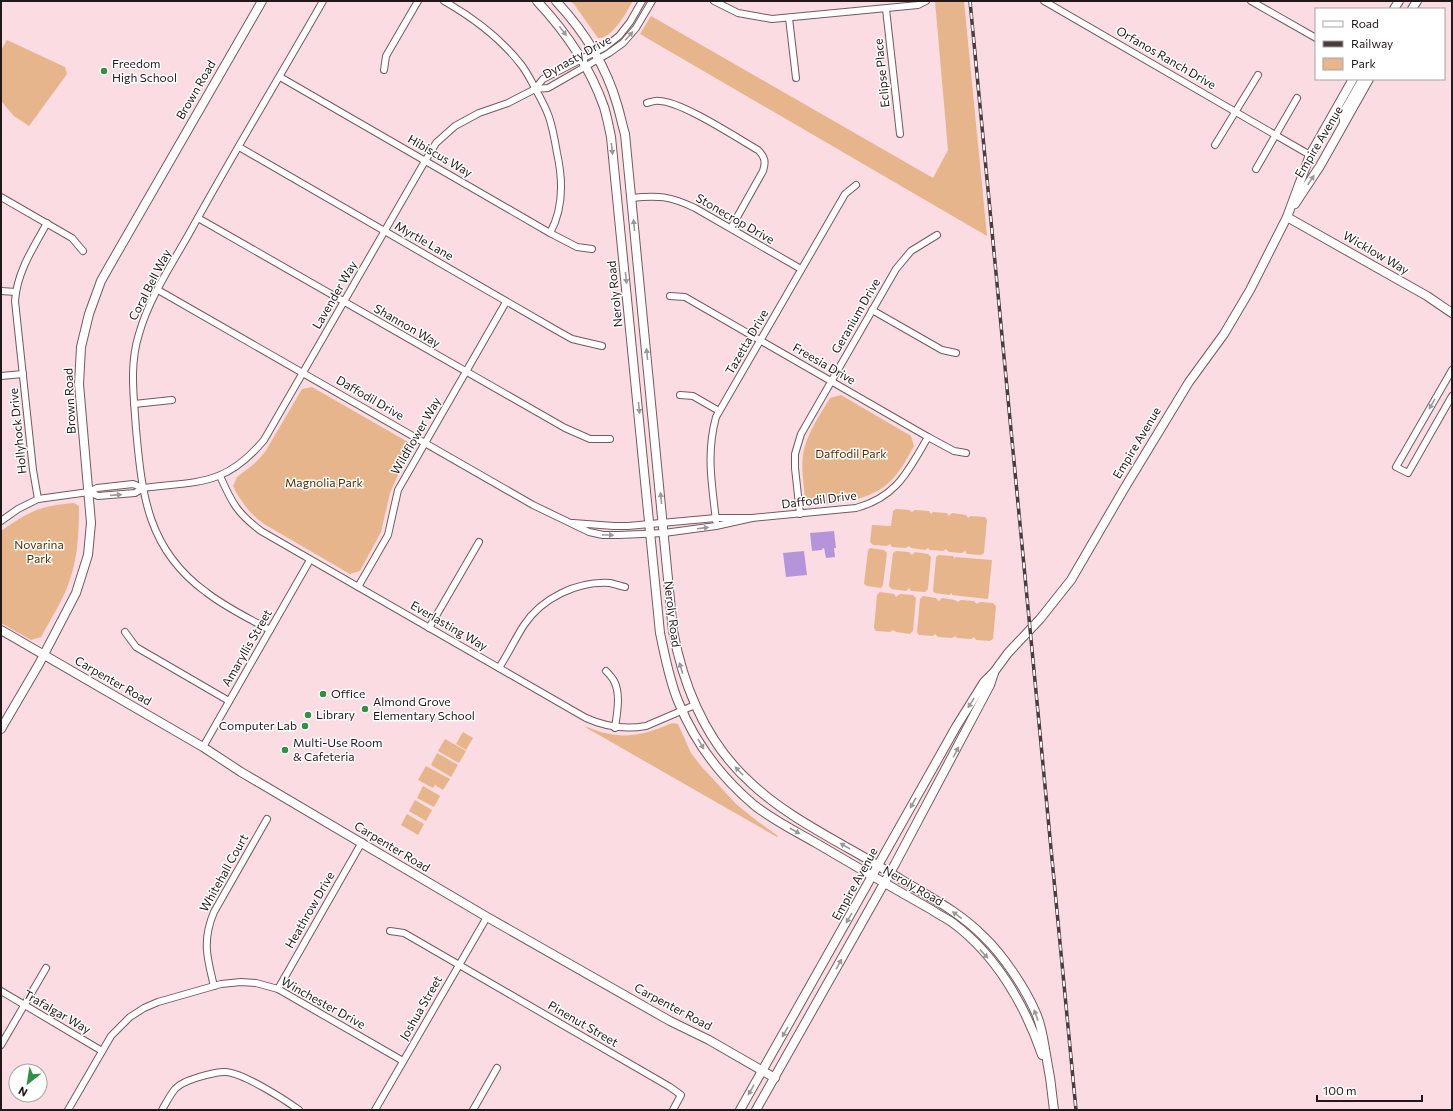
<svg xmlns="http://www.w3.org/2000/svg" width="1453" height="1111" font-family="Commissioner,sans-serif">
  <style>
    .green { fill: #e7b58b }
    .water { fill: #b694da }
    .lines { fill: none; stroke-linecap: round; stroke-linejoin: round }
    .street-casing { stroke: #745a5f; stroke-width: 8 }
    .secondary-casing { stroke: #745a5f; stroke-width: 10 }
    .street { stroke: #fff; stroke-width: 6 }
    .secondary { stroke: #fff; stroke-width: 8 }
    .rail-casing { stroke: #4a3c3f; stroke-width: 3.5 }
    .rail { stroke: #fff; stroke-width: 2; stroke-dasharray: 6; stroke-linecap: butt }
    .oneway { fill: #9c9798 }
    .poi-dot { fill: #309144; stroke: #fff; stroke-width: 1.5 }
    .labels { text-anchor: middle; stroke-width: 3; stroke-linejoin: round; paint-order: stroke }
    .street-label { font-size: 12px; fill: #22181a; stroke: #fff }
    .poi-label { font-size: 12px; fill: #22181a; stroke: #fff; text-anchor: start }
    .park-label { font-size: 12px; fill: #552c00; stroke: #fff }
  </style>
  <rect width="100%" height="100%" fill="#fbdce2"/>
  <g class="green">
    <path d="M570 1H630L632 2C627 12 611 40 598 38L574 4Z"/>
    <path d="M935 1H964L987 236 640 34 651 16 933 178 948 150Z"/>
    <path d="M7 40 65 67 67 74 29 126 14 116 1 101V50Z"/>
    <path d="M312 387 408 442 411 453 398 475 390 493 381 532 360 571 350 574 264 524C250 514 241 502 233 486L237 477 254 464 265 452 302 389Z"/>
    <path d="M841 395 911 436 914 446C908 456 903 467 896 475 875 501 844 502 814 505L805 499C804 484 801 469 803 455 806 434 820 415 830 398Z"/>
    <path d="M74 503 79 506C79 533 78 559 68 585 61 604 50 620 41 637L31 640 1 623V531C30 511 39 506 74 503Z"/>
    <path d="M896 509 909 510 912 512 915 510 929 511 931 514 933 512 947 513 949 516 952 513 966 515 968 518 971 516 985 517 987 520 984 553 981 555 967 554 965 551 962 553 949 552 946 549 943 551 930 550 928 548 925 550 911 548 909 546 906 548 892 547 890 544 887 546 873 545 870 542 872 525 891 526 893 511Z"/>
    <path d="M870 548 884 550 887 553 883 585 881 588 867 586 864 584 868 550Z"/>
    <path d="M896 551 909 552 912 555 915 552 928 554 931 557 928 589 925 592 911 591 909 588 906 591 892 589 889 586 893 553Z"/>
    <path d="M939 555 953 556 955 559V557L992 560 988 599 952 595V593L949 595 935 593 933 591 936 557Z"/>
    <path d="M880 592 894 594 896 597 900 594 913 595 916 598 913 631 910 634 896 632 893 630 890 632 876 631 874 628 877 595Z"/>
    <path d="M923 596 936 598 939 601 942 598 955 600 958 602 961 600 974 601 977 604 980 602 993 603 996 606 993 639 990 641 976 640 974 637 971 639 957 638 955 636 952 638 938 637 935 634 933 636 919 635 917 632 920 599Z"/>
    <path d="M672 723 678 724 691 753 701 766 736 804 757 821 778 836 777 837 585 727C590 727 598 732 605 733 628 739 650 733 672 723Z"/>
    <path d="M463 732 473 738 466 750 456 744Z"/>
    <path d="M445 739 466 751 459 763 438 751Z"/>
    <path d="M437 753 458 765 451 777 431 765Z"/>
    <path d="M426 766 450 779 443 790 435 785 433 788 418 780Z"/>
    <path d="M423 786 440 796 434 807 417 798Z"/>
    <path d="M415 800 432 810 426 821 409 811Z"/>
    <path d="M407 814 424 824 418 835 401 825Z"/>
  </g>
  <g class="water">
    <path d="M834 531 836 548H834L835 557 826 558 824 548 822 549V550L812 551 810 533Z"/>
    <path d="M804 551 807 575 786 577 783 553Z"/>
  </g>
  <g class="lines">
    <g class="street-casing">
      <g id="street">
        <path d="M444 1C472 17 498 36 519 62 526 70 531 80 536 90 541 99 546 108 549 117 553 129 555 141 557 153 563 180 564 208 550 233"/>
        <path d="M714 1 738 13 772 19 918 5 926 1"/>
        <path d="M1044 1 1310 155"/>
        <path d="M1251 1 1316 38"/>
        <path d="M886 9 900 134"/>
        <path d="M789 18 796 78"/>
        <path d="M384 70 386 56 418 1"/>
        <path d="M280 77 550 233 577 247 592 249"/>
        <path d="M535 89 543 79 605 47 619 36 630 22 642 1"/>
        <path d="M647 103C651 102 656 100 659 101 681 101 737 138 758 150 765 157 766 162 763 171L731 228"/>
        <path d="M1215 145 1258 75"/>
        <path d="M239 147 556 330 572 339 602 346"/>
        <path d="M1256 169 1297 98"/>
        <path d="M1 197 72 238 83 251"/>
        <path d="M631 198C658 195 670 196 695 208L801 269"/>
        <path d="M198 218 565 428 590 439H610"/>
        <path d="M158 290 533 505 589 532 603 535H619L664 533 716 526 752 518"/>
        <path d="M1 291 16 292"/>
        <path d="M670 296 685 297 928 437 954 451 966 453"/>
        <path d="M872 310 942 350 956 353"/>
        <path d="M1452 370 1396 467 1408 473 1452 396"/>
        <path d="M1 376 23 374"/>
        <path d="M680 395 693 396 719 411"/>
        <path d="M134 404 172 400"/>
        <path d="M220 476C232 503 237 513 261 531L586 718C606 727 624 730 646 726L695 705"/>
        <path d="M89 492 98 496 135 493 143 488C197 481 225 487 264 440L421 168 436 143 455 126 479 113 508 103 535 89 548 88 609 53 623 43 636 28 652 1"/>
        <path d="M38 499 33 470 15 301C17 272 33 248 47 223"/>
        <path d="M800 514 795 468V454L801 434 896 269 911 251 937 235"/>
        <path d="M1 521 18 509 38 499 89 492 97 488 133 484 143 488"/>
        <path d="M716 521C712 484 706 454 716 417L845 194 856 185"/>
        <path d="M573 523 614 526H628L716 518H752L856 508C897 497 908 471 928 437"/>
        <path d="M358 587 388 535 398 490 506 302"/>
        <path d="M429 628 479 542"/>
        <path d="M270 630C248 618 225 607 206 592 148 550 142 496 136 429 134 398 129 365 139 334 149 298 172 264 190 232 233 154 279 78 323 1"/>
        <path d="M125 632 136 647 229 701"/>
        <path d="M499 668C508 654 515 639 524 625 542 598 577 581 610 583 614 584 620 586 625 587"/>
        <path d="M606 671C609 674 612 677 614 681 621 694 617 713 615 728"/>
        <path d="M203 747 310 560"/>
        <path d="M390 931 404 933 670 1087 681 1095 673 1110"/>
        <path d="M214 986C207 958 202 940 214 912L267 819"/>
        <path d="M278 989 362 842"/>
        <path d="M1 991 102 1051"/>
        <path d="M1 1045 46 968"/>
        <path d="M68 1110 111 1036 130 1017 144 1008 158 1002 221 984 241 982 256 983 278 989 403 1061"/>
        <path d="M162 1110C166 1103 170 1095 175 1089 182 1082 190 1080 199 1077 208 1075 217 1071 226 1072 243 1073 284 1099 299 1110"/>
        <path d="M375 1110 487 917"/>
        <path d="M473 1110 497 1068"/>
      </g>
    </g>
    <g class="secondary-casing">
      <g id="secondary">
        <path d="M537 1C566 32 590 67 604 107 607 117 609 127 611 137L660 633C665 656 669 679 678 701 694 741 721 777 754 805 773 820 795 831 816 843 855 866 893 888 932 910 939 915 946 918 953 923 996 955 1025 1005 1042 1055"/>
        <path d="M556 1C583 30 606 66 617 104 620 114 622 124 625 134L673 631C684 689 707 744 752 784 780 810 813 828 846 847 865 857 883 869 902 880 930 897 961 913 984 937 1003 955 1025 988 1035 1011 1041 1023 1043 1037 1045 1049 1049 1069 1052 1089 1054 1110"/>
        <path d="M1394 9 1399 1"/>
        <path d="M1412 9 1417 1"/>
        <path d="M1344 122V112L1363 79"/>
        <path d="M1295 204 1320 166 1369 79"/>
        <path d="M1287 217 1427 296 1452 313"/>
        <path d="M1 630 203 747 241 772 487 917 670 1021 709 1040 775 1078"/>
        <path d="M1 729 39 664 76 593 88 555 91 523 79 384 81 347 89 314 101 281 110 265 262 1"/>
        <path d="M740 1110 956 727 984 682 994 672 1008 653 1040 619 1071 580 1124 489 1189 382 1224 334 1250 290 1287 217 1310 155 1353 79"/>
        <path d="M756 1110 895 864 990 685 994 673"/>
      </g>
    </g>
    <use href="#street" class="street"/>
    <use href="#secondary" class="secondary"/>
    <g class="rail-casing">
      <path id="rail" d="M970 1 1076 1110"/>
    </g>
    <use href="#rail" class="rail"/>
  </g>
  <defs><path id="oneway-solid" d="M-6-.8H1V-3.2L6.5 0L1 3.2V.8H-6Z"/></defs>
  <g class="oneway">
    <use href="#oneway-solid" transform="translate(563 31) rotate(53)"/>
    <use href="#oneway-solid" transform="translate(629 36) rotate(-49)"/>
    <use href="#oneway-solid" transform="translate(612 149) rotate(84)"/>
    <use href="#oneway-solid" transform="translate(1311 180) rotate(-56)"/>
    <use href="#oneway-solid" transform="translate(634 225) rotate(-96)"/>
    <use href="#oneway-solid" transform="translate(626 278) rotate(84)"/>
    <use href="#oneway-solid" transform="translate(647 354) rotate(-96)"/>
    <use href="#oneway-solid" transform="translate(1432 404) rotate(120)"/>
    <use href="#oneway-solid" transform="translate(639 408) rotate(85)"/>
    <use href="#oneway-solid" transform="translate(116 495) rotate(-5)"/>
    <use href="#oneway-solid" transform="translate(661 498) rotate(-96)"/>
    <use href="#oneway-solid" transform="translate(703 528) rotate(-7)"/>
    <use href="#oneway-solid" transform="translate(608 535) rotate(3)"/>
    <use href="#oneway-solid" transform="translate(681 668) rotate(-107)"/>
    <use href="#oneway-solid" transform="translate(971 703) rotate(122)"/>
    <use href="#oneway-solid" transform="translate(701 744) rotate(60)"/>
    <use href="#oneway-solid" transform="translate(956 752) rotate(-62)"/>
    <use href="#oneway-solid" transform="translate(739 771) rotate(-134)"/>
    <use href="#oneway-solid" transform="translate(913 803) rotate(119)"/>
    <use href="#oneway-solid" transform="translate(795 831) rotate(30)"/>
    <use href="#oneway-solid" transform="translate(845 846) rotate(-150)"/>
    <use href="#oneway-solid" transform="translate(957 915) rotate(-144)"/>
    <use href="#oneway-solid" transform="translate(849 918) rotate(120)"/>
    <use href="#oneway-solid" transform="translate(984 954) rotate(47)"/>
    <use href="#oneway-solid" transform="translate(839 964) rotate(-61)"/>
    <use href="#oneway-solid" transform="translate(1036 1015) rotate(-110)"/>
    <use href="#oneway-solid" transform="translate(785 1032) rotate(120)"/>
    <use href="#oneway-solid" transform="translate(751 1090) rotate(120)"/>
  </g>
  <g class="poi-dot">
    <circle cx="104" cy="71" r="4"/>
    <circle cx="323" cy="694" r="4"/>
    <circle cx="365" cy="709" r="4"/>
    <circle cx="308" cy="715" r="4"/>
    <circle cx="305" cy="726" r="4"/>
    <circle cx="285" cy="750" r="4"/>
  </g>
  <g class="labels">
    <g class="street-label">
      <text transform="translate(577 57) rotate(-29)" y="4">Dynasty Drive</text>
      <text transform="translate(1166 58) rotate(30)" y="4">Orfanos Ranch Drive</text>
      <text transform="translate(882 73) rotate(-96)" y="4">Eclipse Place</text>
      <text transform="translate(196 90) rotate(-60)" y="4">Brown Road</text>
      <text transform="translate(1319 142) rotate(-59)" y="4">Empire Avenue</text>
      <text transform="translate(440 156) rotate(30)" y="4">Hibiscus Way</text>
      <text transform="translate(735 219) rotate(30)" y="4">Stonecrop Drive</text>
      <text transform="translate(424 241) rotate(30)" y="4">Myrtle Lane</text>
      <text transform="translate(1376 253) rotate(30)" y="4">Wicklow Way</text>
      <text transform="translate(150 285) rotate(-63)" y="4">Coral Bell Way</text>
      <text transform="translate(615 294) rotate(-96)" y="4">Neroly Road</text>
      <text transform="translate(335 295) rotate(-60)" y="4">Lavender Way</text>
      <text transform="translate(856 316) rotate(-60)" y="4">Geranium Drive</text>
      <text transform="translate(407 326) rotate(30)" y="4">Shannon Way</text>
      <text transform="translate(747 342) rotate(-60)" y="4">Tazetta Drive</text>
      <text transform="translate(824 364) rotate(30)" y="4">Freesia Drive</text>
      <text transform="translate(370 398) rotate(30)" y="4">Daffodil Drive</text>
      <text transform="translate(70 401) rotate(-93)" y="4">Brown Road</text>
      <text transform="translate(18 431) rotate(-96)" y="4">Hollyhock Drive</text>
      <text transform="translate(416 436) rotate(-60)" y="4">Wildflower Way</text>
      <text transform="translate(1137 443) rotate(-59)" y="4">Empire Avenue</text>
      <text transform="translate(819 500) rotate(-7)" y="4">Daffodil Drive</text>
      <text transform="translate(672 614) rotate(83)" y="4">Neroly Road</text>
      <text transform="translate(449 626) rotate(30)" y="4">Everlasting Way</text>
      <text transform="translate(247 648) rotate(-60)" y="4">Amaryllis Street</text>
      <text transform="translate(113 681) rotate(30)" y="4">Carpenter Road</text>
      <text transform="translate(392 847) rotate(31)" y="4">Carpenter Road</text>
      <text transform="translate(224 873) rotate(-61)" y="4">Whitehall Court</text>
      <text transform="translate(855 884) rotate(-61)" y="4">Empire Avenue</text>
      <text transform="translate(913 886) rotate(30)" y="4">Neroly Road</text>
      <text transform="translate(310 910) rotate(-60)" y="4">Heathrow Drive</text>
      <text transform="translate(323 1003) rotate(29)" y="4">Winchester Drive</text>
      <text transform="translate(673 1007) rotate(28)" y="4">Carpenter Road</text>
      <text transform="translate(421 1008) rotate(-60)" y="4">Joshua Street</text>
      <text transform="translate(57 1012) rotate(30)" y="4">Trafalgar Way</text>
      <text transform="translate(583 1024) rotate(30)" y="4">Pinenut Street</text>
    </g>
    <g class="poi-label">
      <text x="112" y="68">Freedom<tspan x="112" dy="14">High School</tspan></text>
      <text x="331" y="698">Office</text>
      <text x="373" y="706">Almond Grove<tspan x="373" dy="14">Elementary School</tspan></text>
      <text x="316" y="719">Library</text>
      <text x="297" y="730" text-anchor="end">Computer Lab</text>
      <text x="293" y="747">Multi-Use Room<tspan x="293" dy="14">&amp; Cafeteria</tspan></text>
    </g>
    <g class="park-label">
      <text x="851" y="458">Daffodil Park</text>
      <text x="324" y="487">Magnolia Park</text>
      <text x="39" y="549">Novarina<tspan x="39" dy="14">Park</tspan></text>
    </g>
  </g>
  <rect width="1453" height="1111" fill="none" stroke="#22181a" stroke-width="4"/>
  <rect x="1315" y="8" width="130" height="72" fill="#ffffff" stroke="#a7a3a3"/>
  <rect x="1323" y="21" width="20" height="6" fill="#ffffff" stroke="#a7a3a3"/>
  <text x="1351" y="28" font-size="12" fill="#22181a">Road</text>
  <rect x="1323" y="41" width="20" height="6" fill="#4a3c3f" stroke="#a7a3a3"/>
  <text x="1351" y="48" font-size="12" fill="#22181a">Railway</text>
  <rect x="1323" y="58" width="20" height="12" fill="#e7b58b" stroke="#a7a3a3"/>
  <text x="1351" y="68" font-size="12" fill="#22181a">Park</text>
  <g transform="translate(28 1083) rotate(210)"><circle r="19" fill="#ffffff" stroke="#a7a3a3"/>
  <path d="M0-3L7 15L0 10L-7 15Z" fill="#309144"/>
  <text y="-6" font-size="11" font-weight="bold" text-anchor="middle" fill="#22181a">N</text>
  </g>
  <path d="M1317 1095v6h105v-6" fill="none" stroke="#22181a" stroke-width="2"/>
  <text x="1323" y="1095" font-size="12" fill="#22181a" stroke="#ffffff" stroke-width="3" paint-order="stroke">100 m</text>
</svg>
